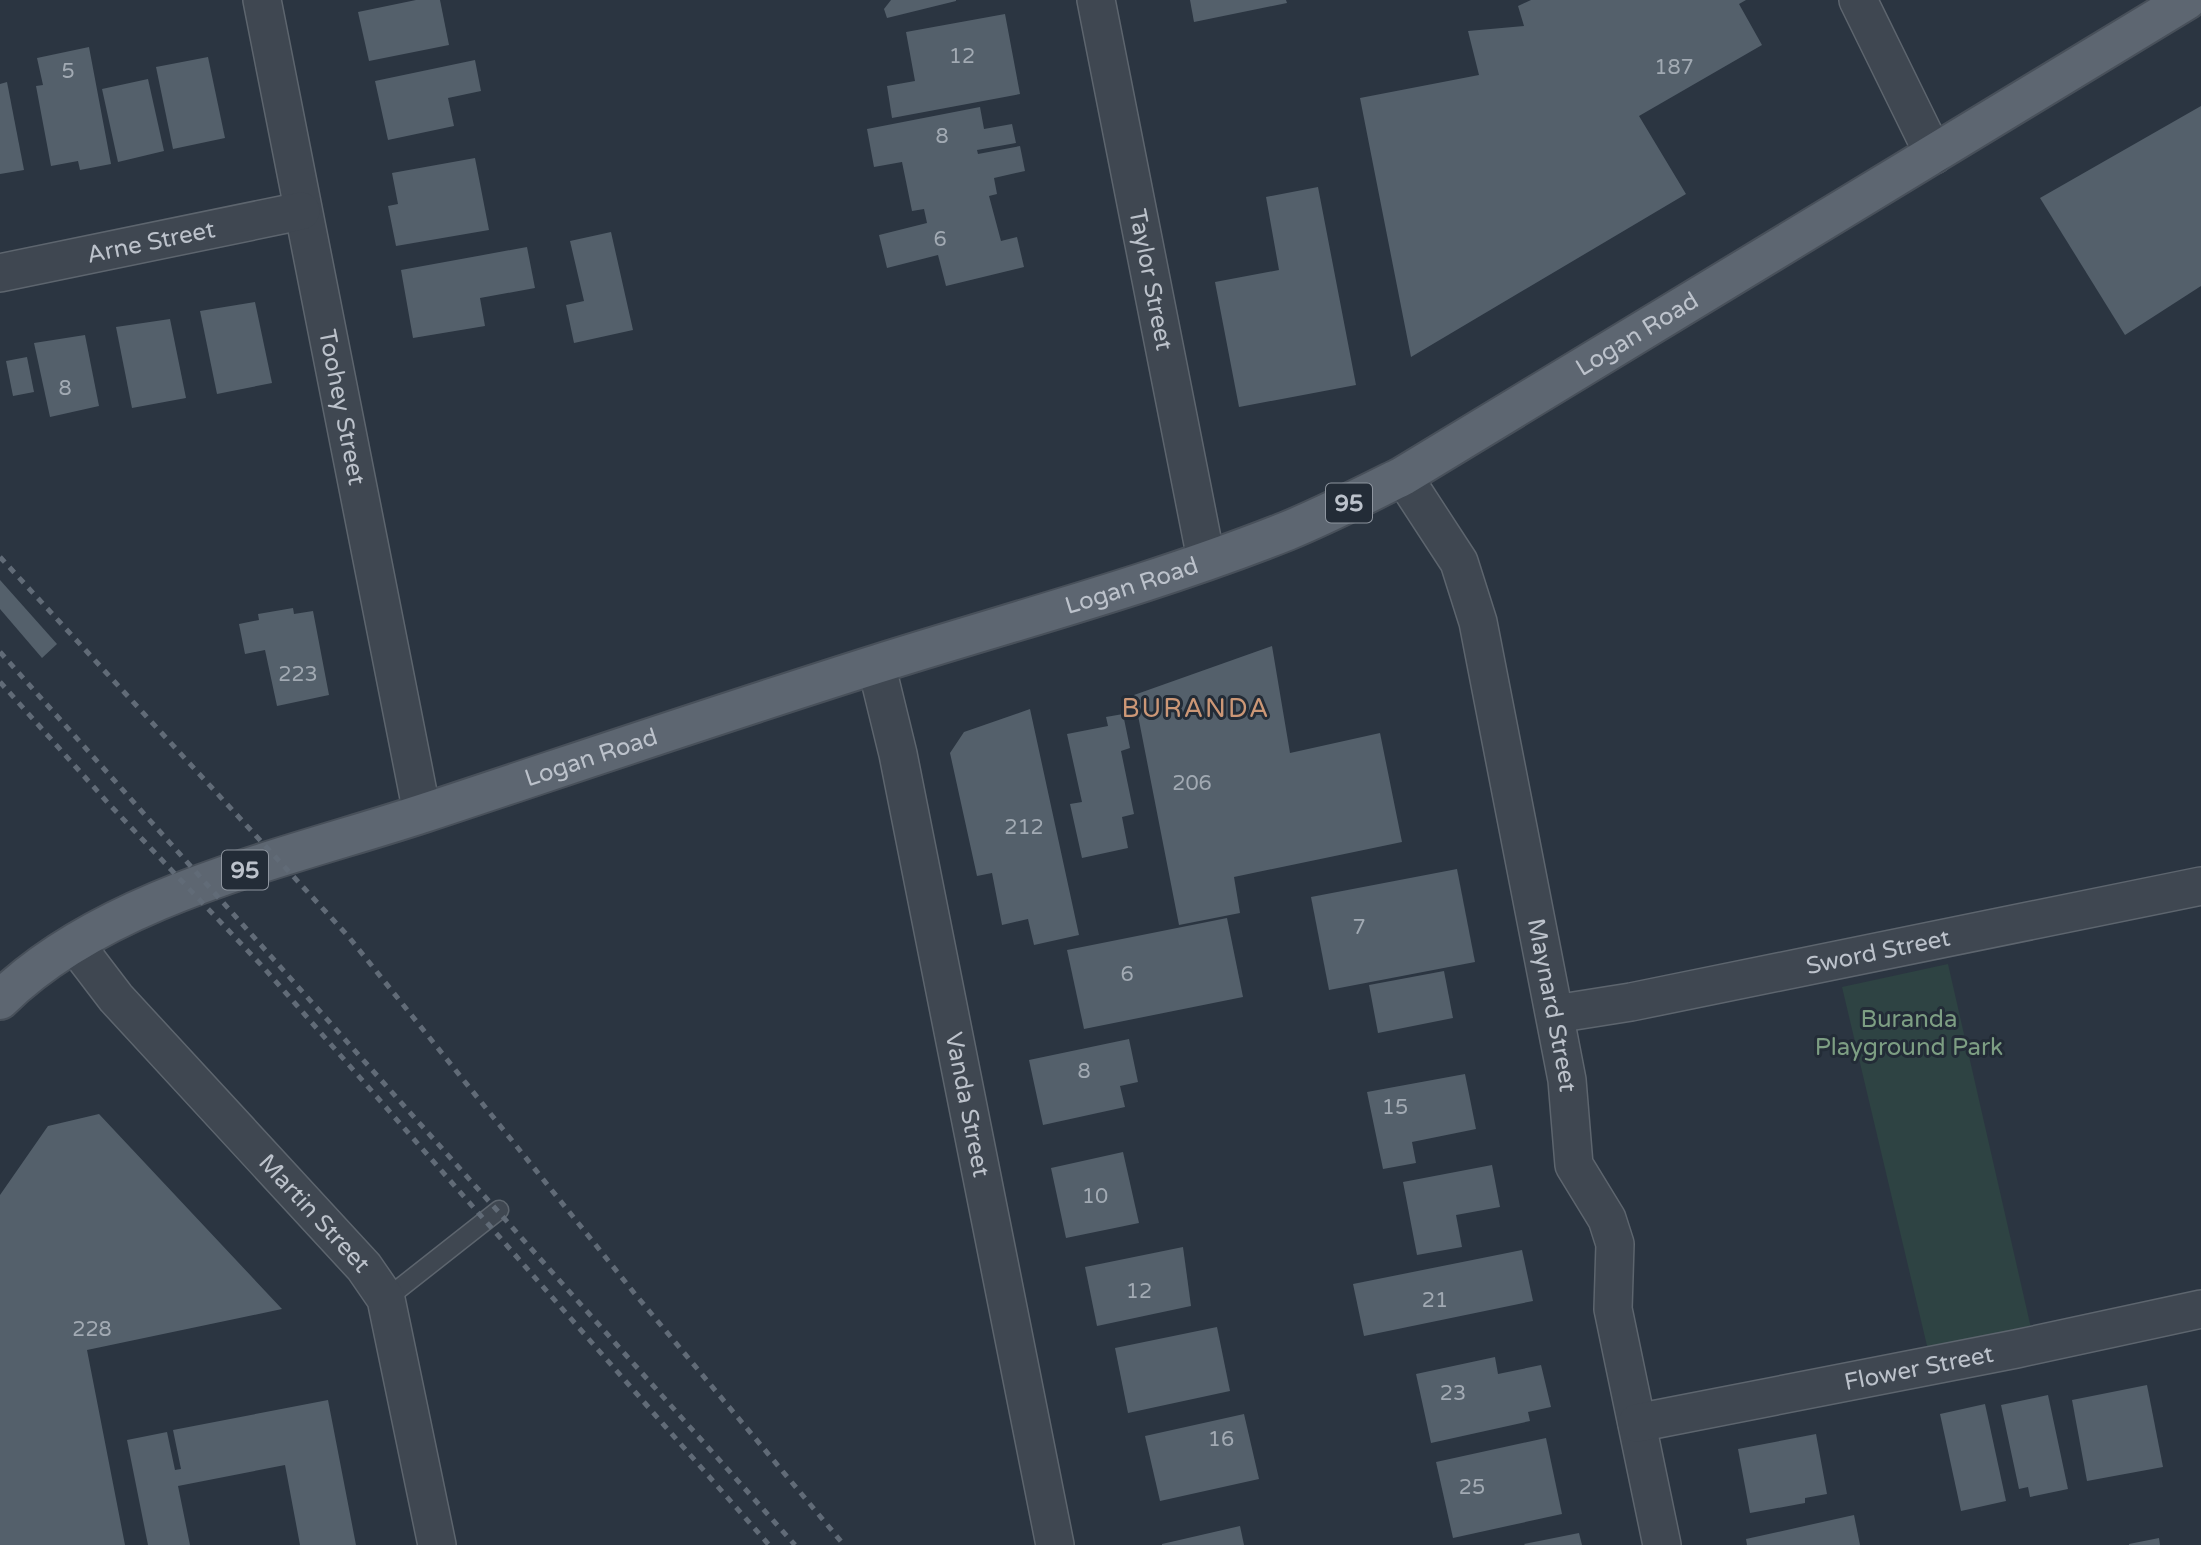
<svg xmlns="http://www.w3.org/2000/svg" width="2201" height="1545" font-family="'Varela Round',sans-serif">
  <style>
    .green { fill: #2e4343 }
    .building { fill: #54606b }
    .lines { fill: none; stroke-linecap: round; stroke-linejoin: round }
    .service-casing { stroke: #5d656e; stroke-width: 21 }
    .minor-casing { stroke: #5d656e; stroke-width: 40 }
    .primary-casing { stroke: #48505a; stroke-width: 42 }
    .service { stroke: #3f4751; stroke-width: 18 }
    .minor { stroke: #3f4751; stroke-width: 37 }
    .primary { stroke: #5d6671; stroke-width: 38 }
    .rail { stroke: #616b77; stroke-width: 5; stroke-dasharray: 7 7; stroke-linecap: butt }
    .labels { text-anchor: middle; stroke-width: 6; stroke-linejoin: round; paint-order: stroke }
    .number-label { font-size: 21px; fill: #a2aab3 }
    .shield { fill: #232c37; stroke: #8e959f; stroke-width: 2 }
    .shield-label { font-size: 23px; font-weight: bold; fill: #bcc2cb }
    .street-label { font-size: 24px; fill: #bcc2cb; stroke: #232c37 }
    .park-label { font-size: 24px; fill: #7d9e83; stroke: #232c37 }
    .neighbourhood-label { font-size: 26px; letter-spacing: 2px; fill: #cc9776; stroke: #232c37 }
  </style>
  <rect width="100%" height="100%" fill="#2b3541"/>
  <path class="green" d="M1948 964 2031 1328 1928 1350 1842 987Z"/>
  <g class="building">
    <path d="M416 0H440L449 45 369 61 358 12Z"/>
    <path d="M891 0H956V1L887 18 884 9Z"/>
    <path d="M1190 0H1286L1287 3 1194 22Z"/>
    <path d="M1531 0H1746L1739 4 1762 45 1639 116 1686 194 1411 357 1360 98 1479 75 1468 31 1524 26 1518 6Z"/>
    <path d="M1005 14 1020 94 892 118 887 86 915 81 906 32Z"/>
    <path d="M89 47 111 164 80 170 78 161 51 166 36 86 43 85 37 58Z"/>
    <path d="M208 57 225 138 173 149 156 67Z"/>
    <path d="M475 60 481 91 448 98 454 126 388 140 375 81Z"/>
    <path d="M148 79 164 151 118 162 102 89Z"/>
    <path d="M7 82 24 170 0 174V84Z"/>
    <path d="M2201 106V286L2125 335 2040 198Z"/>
    <path d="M980 107 984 129 1012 124 1016 143 977 150 978 154 1020 146 1025 171 994 178 997 194 989 196 1001 241 1017 237 1024 267 946 286 938 255 887 268 879 235 927 223 924 209 912 211 902 162 874 167 867 129Z"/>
    <path d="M475 158 489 230 396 246 388 206 398 204 392 173Z"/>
    <path d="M1318 187 1356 385 1239 407 1215 282 1279 270 1266 197Z"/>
    <path d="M611 232 633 330 574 343 566 305 584 301 570 241Z"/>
    <path d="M527 247 535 288 480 298 485 326 413 338 401 270Z"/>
    <path d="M255 302 272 383 217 394 200 311Z"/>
    <path d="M170 319 186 398 132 408 116 327Z"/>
    <path d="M85 335 99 406 50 417 34 343Z"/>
    <path d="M27 357 34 392 13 396 6 361Z"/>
    <path d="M0 580 57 644 42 658 0 609Z"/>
    <path d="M293 608 294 614 313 611 329 695 277 706 265 650 245 654 239 624 259 620 258 614Z"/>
    <path d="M1272 646 1290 753 1380 733 1402 842 1234 877 1240 913 1179 925 1134 695Z"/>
    <path d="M1030 709 1079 935 1034 945 1028 919 1002 925 992 873 977 876 950 753 964 732Z"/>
    <path d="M1123 714 1130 748 1121 751 1134 814 1122 817 1128 848 1082 858 1070 804 1082 802 1067 734 1108 726 1106 717Z"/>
    <path d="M1457 869 1475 962 1329 990 1311 897Z"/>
    <path d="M1227 918 1243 997 1084 1029 1067 950Z"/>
    <path d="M1444 971 1453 1018 1378 1033 1369 985Z"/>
    <path d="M1129 1039 1138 1082 1120 1086 1125 1107 1043 1125 1029 1060Z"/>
    <path d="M1465 1074 1476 1129 1412 1142 1416 1163 1383 1169 1367 1092Z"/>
    <path d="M99 1114 282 1309 87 1350 125 1545H0V1195L48 1126Z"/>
    <path d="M1123 1152 1139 1223 1066 1238 1051 1168Z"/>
    <path d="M1492 1165 1500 1207 1456 1215 1462 1247 1417 1255 1403 1182Z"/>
    <path d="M1183 1247 1191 1306 1097 1326 1085 1267Z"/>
    <path d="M1522 1250 1533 1301 1364 1336 1353 1284Z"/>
    <path d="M1217 1327 1230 1391 1128 1413 1115 1348Z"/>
    <path d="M1495 1357 1498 1374 1541 1365 1551 1407 1528 1412 1530 1421 1431 1443 1416 1374Z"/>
    <path d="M2147 1385 2163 1467 2087 1481 2072 1400Z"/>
    <path d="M2048 1395 2068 1489 2030 1497 2028 1487 2019 1489 2001 1405Z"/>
    <path d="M328 1400 356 1545H300L285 1465 178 1486 190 1545H148L127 1440 167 1432 175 1470 181 1469 173 1430Z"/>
    <path d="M1985 1404 2006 1501 1961 1511 1940 1414Z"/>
    <path d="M1244 1414 1259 1479 1160 1501 1145 1436Z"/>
    <path d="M1816 1434 1827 1494 1805 1498V1503L1750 1513 1738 1449Z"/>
    <path d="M1546 1438 1562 1514 1453 1538 1436 1462Z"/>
    <path d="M1854 1515 1860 1545H1747L1746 1539Z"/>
    <path d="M1240 1526 1244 1545H1162V1544Z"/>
    <path d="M1579 1533 1582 1545H1525L1524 1544Z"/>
    <path d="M2159 1538 2160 1545H2129V1544Z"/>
  </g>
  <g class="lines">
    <g class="service-casing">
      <path id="service" d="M386 1299 499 1210"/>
    </g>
    <g class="minor-casing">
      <g id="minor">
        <path id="s1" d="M262 0 422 813"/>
        <path id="s2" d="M1096 0 1206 559"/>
        <path d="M1858 0 1934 155"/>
        <path id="s3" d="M0 273 301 211"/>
        <path id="s4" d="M1403 476 1459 562 1478 622 1567 1080 1574 1165 1607 1219 1615 1244 1613 1309 1662 1545"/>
        <path id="s5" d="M876 664 898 754 1055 1545"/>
        <path id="s6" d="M74 943 116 998 364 1267 386 1299 437 1545"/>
        <path id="s7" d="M1555 1014 1631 1002 2201 886"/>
        <path id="s8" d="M1637 1423 2016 1349 2201 1309"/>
      </g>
    </g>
    <g class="primary-casing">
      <g id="primary">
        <path id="s9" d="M0 1000C105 896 287 858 424 813 575 763 725 712 877 664 1013 621 1154 584 1287 531 1326 515 1365 495 1403 476L2187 0"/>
      </g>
    </g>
    <use href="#service" class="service"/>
    <use href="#minor" class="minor"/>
    <use href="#primary" class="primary"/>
    <g class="rail">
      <path d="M0 557 348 936 635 1294 844 1545"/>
      <path d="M0 652 795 1545"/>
      <path d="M0 682 108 803 264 968 769 1545"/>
    </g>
  </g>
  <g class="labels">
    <g class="number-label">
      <text x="962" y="63">12</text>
      <text x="1674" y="74">187</text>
      <text x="68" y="78">5</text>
      <text x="942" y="143">8</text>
      <text x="940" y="246">6</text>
      <text x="65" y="395">8</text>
      <text x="298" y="681">223</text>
      <text x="1192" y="790">206</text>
      <text x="1024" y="834">212</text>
      <text x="1359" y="934">7</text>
      <text x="1127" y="981">6</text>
      <text x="1084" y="1078">8</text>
      <text x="1395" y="1114">15</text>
      <text x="1095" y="1203">10</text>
      <text x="1139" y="1298">12</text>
      <text x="1435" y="1307">21</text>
      <text x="92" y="1336">228</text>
      <text x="1453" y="1400">23</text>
      <text x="1221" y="1446">16</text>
      <text x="1472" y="1494">25</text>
    </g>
    <g class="shield">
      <rect x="1326" y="483.5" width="46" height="39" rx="5"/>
      <rect x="222" y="850.5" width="46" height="39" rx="5"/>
    </g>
    <g class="shield-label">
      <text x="1349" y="511">95</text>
      <text x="245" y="878">95</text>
    </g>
    <g class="street-label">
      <text dy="8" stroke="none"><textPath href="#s3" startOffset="154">Arne Street</textPath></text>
      <text dy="8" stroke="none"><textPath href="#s2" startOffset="285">Taylor Street</textPath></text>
      <text dy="8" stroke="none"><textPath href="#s9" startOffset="1778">Logan Road</textPath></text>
      <text dy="8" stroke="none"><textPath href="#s1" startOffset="415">Toohey Street</textPath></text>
      <text dy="8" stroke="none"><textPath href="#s9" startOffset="1211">Logan Road</textPath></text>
      <text dy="8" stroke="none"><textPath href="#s9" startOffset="644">Logan Road</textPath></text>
      <text dy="8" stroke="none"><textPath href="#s7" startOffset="329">Sword Street</textPath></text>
      <text dy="8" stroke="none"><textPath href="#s4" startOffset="556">Maynard Street</textPath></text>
      <text dy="8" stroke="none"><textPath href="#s5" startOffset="450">Vanda Street</textPath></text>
      <text dy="8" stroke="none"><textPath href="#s6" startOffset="362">Martin Street</textPath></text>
      <text dy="8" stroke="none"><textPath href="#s8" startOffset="287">Flower Street</textPath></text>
    </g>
    <g class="park-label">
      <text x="1909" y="1027">Buranda<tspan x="1909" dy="28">Playground Park</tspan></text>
    </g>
    <g class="neighbourhood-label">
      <text x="1196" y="717">BURANDA</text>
    </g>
  </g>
</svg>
